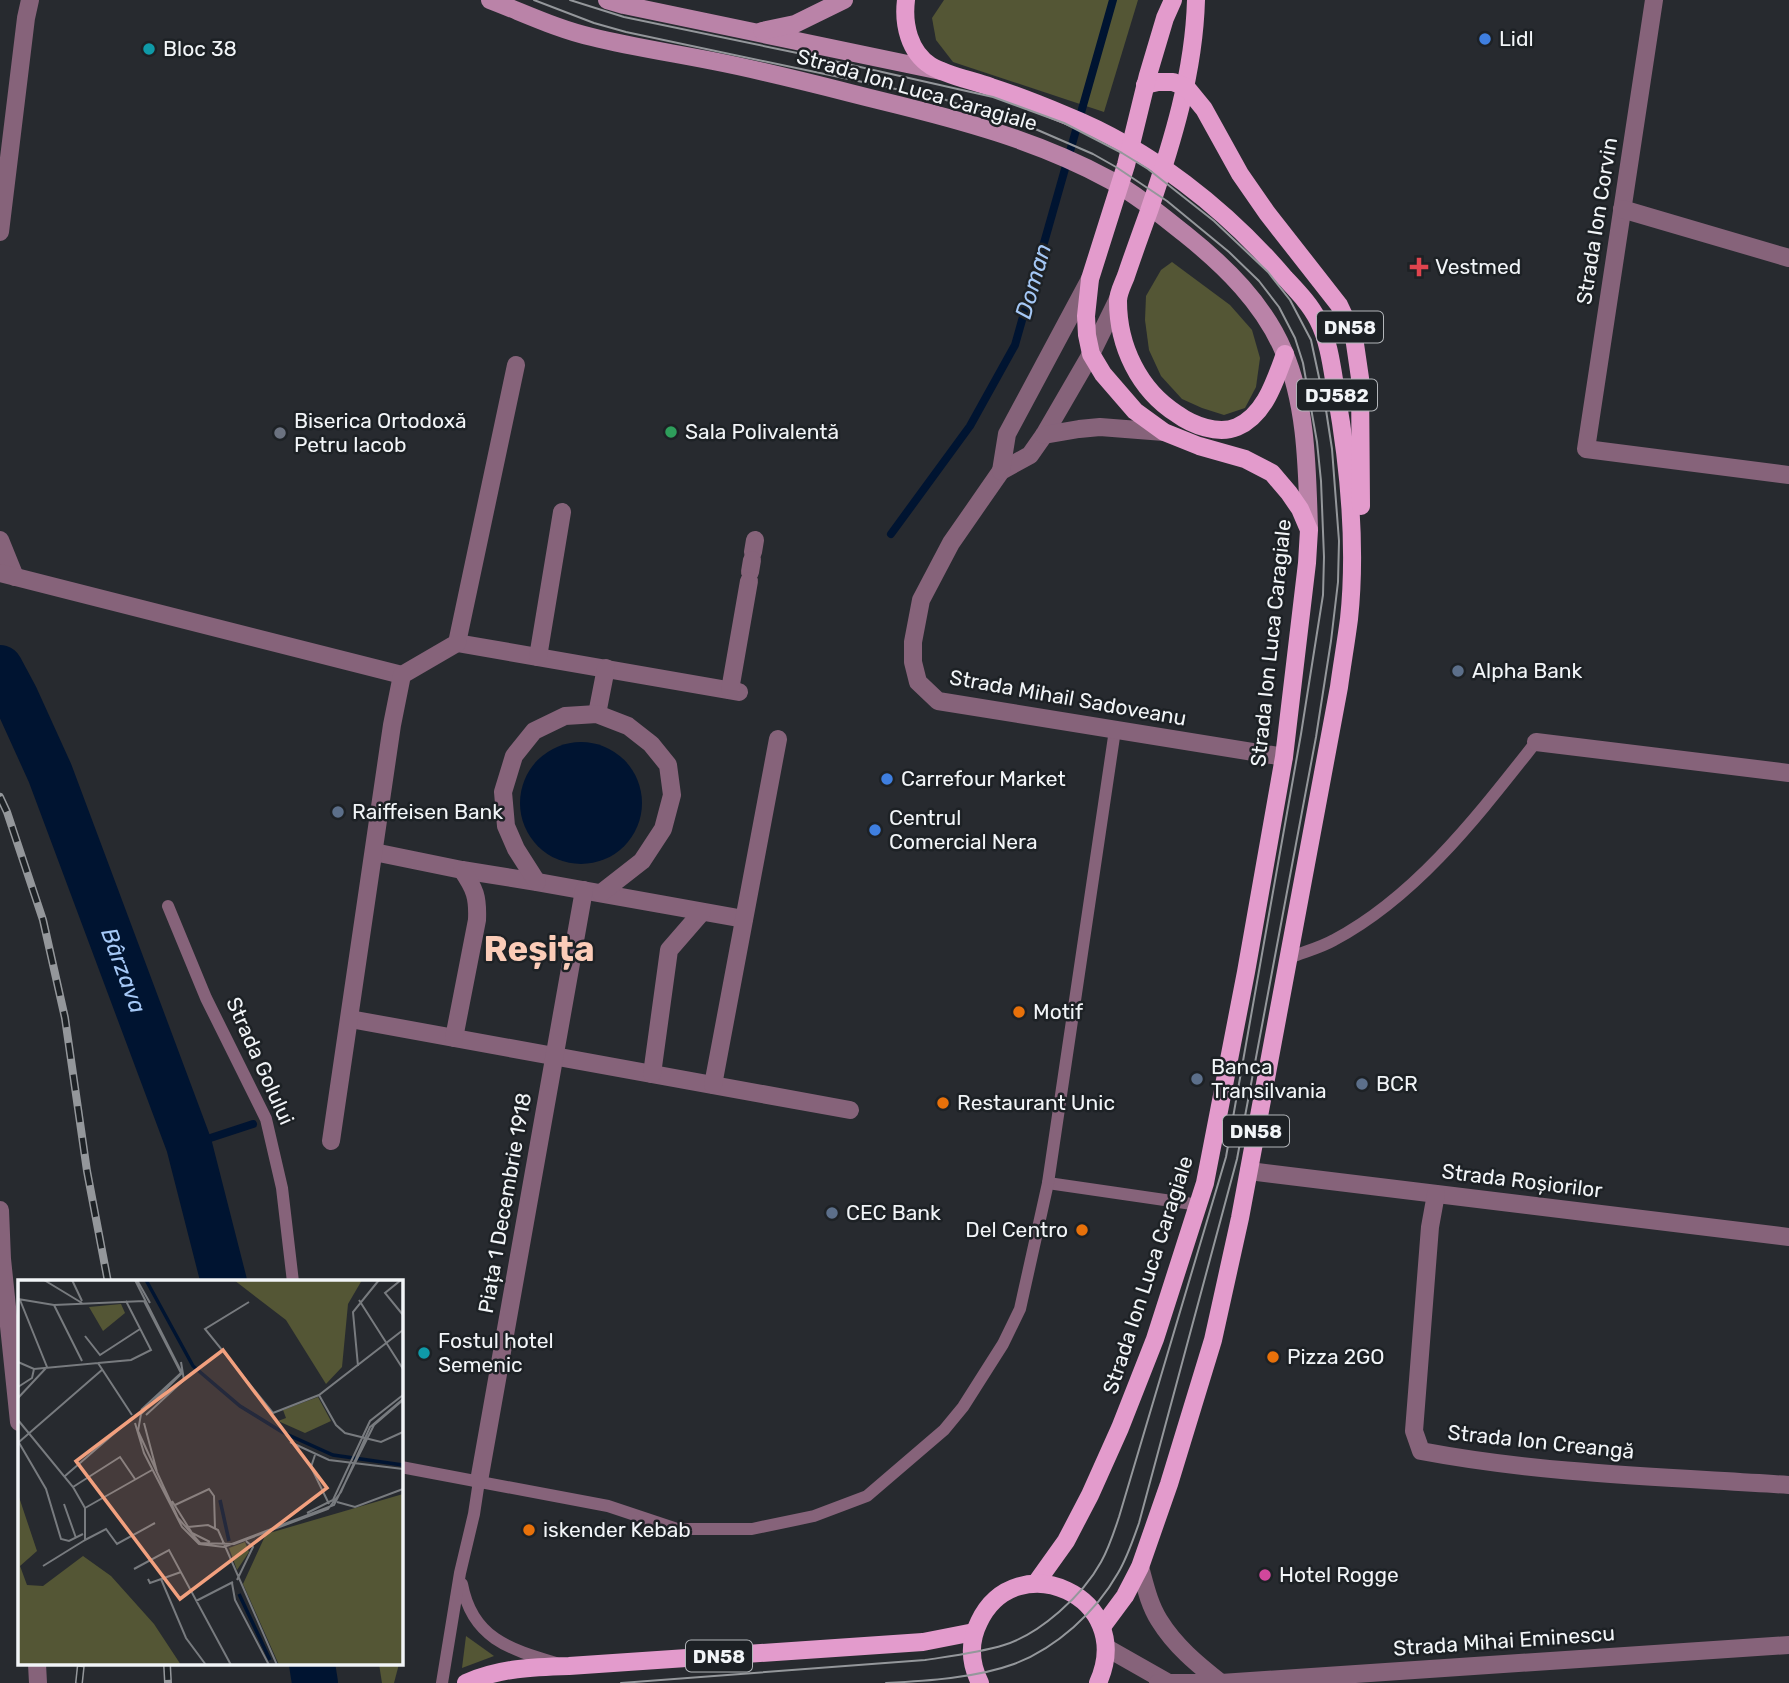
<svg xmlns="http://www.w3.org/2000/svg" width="1789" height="1683" font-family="Rubik,sans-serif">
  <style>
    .green { fill: #545635 }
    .water { fill: #001431 }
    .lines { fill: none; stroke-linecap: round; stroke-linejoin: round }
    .stream { stroke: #001431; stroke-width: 8 }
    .river { stroke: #001431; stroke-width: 46 }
    .lane { stroke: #86637a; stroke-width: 12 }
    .street { stroke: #86637a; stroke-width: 18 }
    .secondary { stroke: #ba83a8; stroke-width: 18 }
    .primary { stroke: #e39bcc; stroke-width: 18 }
    .tram { stroke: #94979b; stroke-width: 2 }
    .rail-casing { stroke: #94979b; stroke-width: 8 }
    .rail { stroke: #1d2125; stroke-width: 5; stroke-dasharray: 16; stroke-linecap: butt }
    .shop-dot { fill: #3f7fe0; stroke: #1d2125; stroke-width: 2.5 }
    .culture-dot { fill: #0f9aa8; stroke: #1d2125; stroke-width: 2.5 }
    .health-dot { fill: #e0444e; stroke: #1d2125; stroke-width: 2.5 }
    .leisure-dot { fill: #2e9e5b; stroke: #1d2125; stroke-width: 2.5 }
    .worship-dot { fill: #6b7280; stroke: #1d2125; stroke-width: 2.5 }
    .service-dot { fill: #5c6f8a; stroke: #1d2125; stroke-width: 2.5 }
    .food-dot { fill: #e8710a; stroke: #1d2125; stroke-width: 2.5 }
    .hotel-dot { fill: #d1479c; stroke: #1d2125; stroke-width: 2.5 }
    .labels { text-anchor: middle; stroke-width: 5; stroke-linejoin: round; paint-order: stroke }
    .shield { fill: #1d2125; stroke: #b2b5b9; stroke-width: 2 }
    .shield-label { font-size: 19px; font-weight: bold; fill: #f2f5f8 }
    .poi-label { font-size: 21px; fill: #f2f5f8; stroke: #1d2125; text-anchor: start }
    .street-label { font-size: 21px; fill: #f2f5f8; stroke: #1d2125 }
    .water-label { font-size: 23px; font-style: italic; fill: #a5c8f6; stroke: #1d2125 }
    .town-label { font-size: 35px; font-weight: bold; fill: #fbccb8; stroke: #1d2125 }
    .inset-river { fill: none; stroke: #001431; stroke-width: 3.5 }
    .inset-road { fill: none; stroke: #787b7f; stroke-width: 2 }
    .view { fill: #f2a07e; fill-opacity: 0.15; stroke: #f2a07e; stroke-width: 3.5 }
    .inset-edge { fill: none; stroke: #f2f5f8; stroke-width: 3.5 }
  </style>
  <rect width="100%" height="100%" fill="#272a2f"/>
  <g class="green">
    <path d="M944 0H1138L1104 112 953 62 936 40 932 18Z"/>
    <path d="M1172 262 1230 305 1252 330 1260 358 1256 387 1245 408 1224 415 1202 408 1182 399 1161 376 1149 350 1145 320 1146 296 1161 270Z"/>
    <path d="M466 1636 494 1656 462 1668Z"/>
    <path d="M379 1664H399L394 1683H382Z"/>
  </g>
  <circle class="water" cx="581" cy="803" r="61"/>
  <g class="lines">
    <g class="stream">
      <path d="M891 534 970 426 1015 345 1113 0"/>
      <path d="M189 1145 253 1124"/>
    </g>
    <g class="river">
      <path id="s1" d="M0 668 15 696 50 773 189 1145 224 1282"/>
      <path d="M312 1664 315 1683"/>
    </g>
    <g class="lane">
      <path d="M168 906 206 998 266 1119 282 1188 293 1282"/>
      <path d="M1289 958C1303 952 1320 948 1334 940 1417 896 1479 814 1536 742"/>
      <path d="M1048 1183 1199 1205"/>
      <path d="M401 1467 608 1506 677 1529H752L814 1516 867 1496 944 1430 963 1407 1003 1344 1020 1309 1048 1183 1115 730"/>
      <path d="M462 1584C472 1638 509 1649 556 1663"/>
      <path d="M442 1683 460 1573 474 1514 479 1481"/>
    </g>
    <g class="street">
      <path d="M1654 0 1586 449 1789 475"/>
      <path d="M1622 209 1789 258"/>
      <path d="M0 232 26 18 30 0"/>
      <path d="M1118 299 1091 354 1044 435 1030 455 1001 471 951 543 921 600 913 642V662L918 682 938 701 1284 757"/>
      <path d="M1044 435 1079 429 1100 427 1164 432"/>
      <path d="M1001 471 1007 434 1090 279"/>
      <path d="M0 540 15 577"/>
      <path d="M753 552 755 540"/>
      <path d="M750 572 752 560"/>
      <path d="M0 573 402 675"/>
      <path d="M457 643 739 692"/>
      <path d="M538 657 562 512"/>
      <path d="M730 690 749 581"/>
      <path d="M597 714 606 668"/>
      <path d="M1536 742 1789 773"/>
      <path d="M374 852 462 870 537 882 744 919"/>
      <path d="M537 882 516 849 506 826 503 792 514 756 534 731 565 716 597 714 628 726 651 744 668 765 672 795 663 829 642 861 601 893"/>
      <path d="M350 1019 850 1110"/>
      <path d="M454 1038 477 920C478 897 475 889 462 870"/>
      <path d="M652 1074 669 950 702 912"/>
      <path d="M713 1085 778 739"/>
      <path d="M331 1141 392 725 402 675 457 643 516 365"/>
      <path d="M1249 1171 1789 1237"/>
      <path d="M1436 1194 1430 1227 1414 1431 1421 1451C1542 1474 1667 1477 1789 1485"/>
      <path d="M0 1210 2 1259 19 1422"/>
      <path d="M479 1481 584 890"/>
      <path d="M1140 1567C1145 1585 1149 1604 1159 1620 1175 1646 1197 1664 1221 1683"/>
      <path d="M1107 1648 1167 1682"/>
      <path d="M37 1664 38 1683"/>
      <path d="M1158 1683H1221L1789 1645"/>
    </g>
    <g class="secondary">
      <path d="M490 0C524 13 557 29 592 37 632 47 673 53 713 61 770 72 826 87 882 101 960 120 1039 141 1110 180 1137 195 1161 215 1185 234 1225 266 1264 304 1284 352 1307 406 1307 471 1309 528"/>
      <path d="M607 0 624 5 941 71"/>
      <path d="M762 31 795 24 844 0"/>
    </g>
    <g class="primary">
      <path d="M906 0C903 24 909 52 931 66 948 76 972 80 991 87 1016 95 1041 105 1065 115 1150 149 1226 209 1285 278 1297 291 1310 304 1318 320 1329 341 1332 368 1336 392 1349 466 1357 544 1349 619 1346 642 1342 665 1339 687L1240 1218 1213 1340 1169 1484 1140 1567 1125 1596 1102 1627"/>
      <path d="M1196 0C1194 73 1172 143 1149 211 1141 233 1133 255 1126 276 1123 284 1118 293 1118 301 1118 346 1139 390 1177 414 1192 425 1218 435 1237 427 1265 415 1275 381 1285 354"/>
      <path d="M1145 85 1158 82H1173L1186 87 1204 109 1240 174 1267 213 1339 305 1354 337 1360 378 1361 506"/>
      <path d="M1036 1583 1066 1541 1090 1495 1120 1428 1155 1339 1205 1183 1246 972 1284 757 1307 563 1309 530 1300 509 1289 493 1272 473 1245 459 1199 446 1164 432 1135 411 1103 374 1091 354 1087 335 1086 316 1090 279 1126 165 1148 75 1165 18 1173 0"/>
      <path d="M466 1683C499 1668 534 1667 569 1666L923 1642 974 1632"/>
      <path d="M980 1683C970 1663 969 1642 979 1622 1016 1544 1137 1596 1098 1683"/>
    </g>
    <g class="tram">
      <path d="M534 0 594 23 626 32 943 99 1033 128 1093 154 1116 167 1167 201 1229 252 1259 281 1279 307 1295 338 1303 363 1317 442 1321 481 1324 557 1323 595 1301 734 1226 1157 1119 1517C1114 1532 1109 1548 1101 1562 1083 1595 1040 1634 1004 1645 978 1653 951 1656 925 1660L621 1683"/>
      <path d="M570 0 624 17 807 55 993 97 1064 123 1122 153 1148 169 1214 221 1268 272 1290 300 1311 340 1326 410 1332 449 1339 541 1338 582 1331 641 1316 737 1237 1159 1139 1523C1133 1540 1127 1558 1118 1573 1096 1612 1056 1648 1014 1664 976 1678 926 1681 886 1683"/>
    </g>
    <g class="rail-casing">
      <g id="rail">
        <path d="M0 797 7 812 43 920 65 1018 87 1171 108 1282"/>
        <path d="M167 1664 168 1683"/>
        <path d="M79 1683 81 1664"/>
      </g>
    </g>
    <use href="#rail" class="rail"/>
  </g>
  <g class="shop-dot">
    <circle cx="1485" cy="39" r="7"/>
    <circle cx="887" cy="779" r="7"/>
    <circle cx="875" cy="830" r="7"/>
  </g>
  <g class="culture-dot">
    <circle cx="149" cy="49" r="7"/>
    <circle cx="424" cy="1353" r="7"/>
  </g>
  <path class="health-dot" d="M1415.5 256.5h7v7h7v7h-7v7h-7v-7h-7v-7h7z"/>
  <circle class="leisure-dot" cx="671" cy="432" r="7"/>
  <circle class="worship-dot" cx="280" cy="433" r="7"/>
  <g class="service-dot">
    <circle cx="1458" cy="671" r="7"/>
    <circle cx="338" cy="812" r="7"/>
    <circle cx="1197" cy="1079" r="7"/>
    <circle cx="1362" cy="1084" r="7"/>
    <circle cx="832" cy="1213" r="7"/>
  </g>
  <g class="food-dot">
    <circle cx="1019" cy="1012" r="7"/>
    <circle cx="943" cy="1103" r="7"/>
    <circle cx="1082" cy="1230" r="7"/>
    <circle cx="1273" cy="1357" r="7"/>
    <circle cx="529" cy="1530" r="7"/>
  </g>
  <circle class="hotel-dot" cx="1265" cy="1575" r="7"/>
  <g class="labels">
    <g class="shield">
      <rect x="1317" y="311.5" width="66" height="31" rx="5"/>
      <rect x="1297" y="379.5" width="80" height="31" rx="5"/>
      <rect x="1223" y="1115.5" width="66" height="31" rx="5"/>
      <rect x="686" y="1640.5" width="66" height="31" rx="5"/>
    </g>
    <g class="shield-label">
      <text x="1350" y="334">DN58</text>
      <text x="1337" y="402">DJ582</text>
      <text x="1256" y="1138">DN58</text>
      <text x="719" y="1663">DN58</text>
    </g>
    <g class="poi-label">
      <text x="1499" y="46">Lidl</text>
      <text x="163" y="56">Bloc 38</text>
      <text x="1435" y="274">Vestmed</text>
      <text x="294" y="428">Biserica Ortodoxă<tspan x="294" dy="24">Petru Iacob</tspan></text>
      <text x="685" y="439">Sala Polivalentă</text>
      <text x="1472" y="678">Alpha Bank</text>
      <text x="901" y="786">Carrefour Market</text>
      <text x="352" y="819">Raiffeisen Bank</text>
      <text x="889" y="825">Centrul<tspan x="889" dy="24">Comercial Nera</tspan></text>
      <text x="1033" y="1019">Motif</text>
      <text x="1211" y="1074">Banca<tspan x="1211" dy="24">Transilvania</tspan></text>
      <text x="1376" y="1091">BCR</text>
      <text x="957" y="1110">Restaurant Unic</text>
      <text x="846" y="1220">CEC Bank</text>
      <text x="1068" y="1237" text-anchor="end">Del Centro</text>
      <text x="438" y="1348">Fostul hotel<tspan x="438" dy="24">Semenic</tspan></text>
      <text x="1287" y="1364">Pizza 2GO</text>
      <text x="543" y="1537">iskender Kebab</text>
      <text x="1279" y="1582">Hotel Rogge</text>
    </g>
    <g class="street-label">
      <text transform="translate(917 90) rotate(16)" y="7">Strada Ion Luca Caragiale</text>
      <text transform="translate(1597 221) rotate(-81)" y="7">Strada Ion Corvin</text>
      <text transform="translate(1271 643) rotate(-84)" y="7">Strada Ion Luca Caragiale</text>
      <text transform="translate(1068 698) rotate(10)" y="7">Strada Mihail Sadoveanu</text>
      <text transform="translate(260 1061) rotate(66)" y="7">Strada Golului</text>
      <text transform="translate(1522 1181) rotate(7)" y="7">Strada Roșiorilor</text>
      <text transform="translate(505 1203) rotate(-80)" y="7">Piața 1 Decembrie 1918</text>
      <text transform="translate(1148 1275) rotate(-72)" y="7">Strada Ion Luca Caragiale</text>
      <text transform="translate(1541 1442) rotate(6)" y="7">Strada Ion Creangă</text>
      <text transform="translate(1504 1641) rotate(-4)" y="7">Strada Mihai Eminescu</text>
    </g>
    <g class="water-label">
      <text transform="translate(1033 281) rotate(-74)" y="8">Doman</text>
      <text dy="8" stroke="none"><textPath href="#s1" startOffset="327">Bârzava</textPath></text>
    </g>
    <g class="town-label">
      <text x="539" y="961">Reșița</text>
    </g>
  </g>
  <g transform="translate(18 1280)">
    <rect width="385" height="385" fill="#272a2f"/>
    <path d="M216 0H344L330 24 324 87 308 104 268 40ZM103 24 107 33 85 51 71 27ZM300 117 313 141 287 153 260 141 268 138 265 130ZM0 214 19 271 2 286 9 305 25 306 65 276 93 296 136 344 163 385H0ZM385 214V385H261L225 304 248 254ZM227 262 231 272 219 290 211 268Z" fill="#545635"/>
    <path class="inset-river" d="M128 0 175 86 222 126 264 152 315 175 385 185M202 220 211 261M221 314 252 380"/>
    <path class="inset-road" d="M26 0 64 23M54 0 64 21M117 0 164 93 123 134 120 151 160 238 182 263 216 264 310 229 323 212 352 147 385 119M119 0 132 23M383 0 367 13 385 35M0 19 36 25 126 21 163 93 123 130M341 20 385 89M231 22 187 49 255 133 301 115 385 50M36 25 64 81M67 56 82 75 122 49M0 82 16 89 80 83 114 135M80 83 113 80 133 70 108 21M340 86 335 32 361 0M0 107 14 98 16 89M301 115 318 145 327 153 363 162 385 152M0 118 29 87 2 20M128 135 166 100 163 82M0 140 55 207 67 228V260L88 249 99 264 137 243M117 143 126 173 164 247 181 264 206 267 316 225 356 145 385 120M126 143 139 192M0 161 28 209 43 259 51 261 65 254M1 162 85 89M272 162 311 180 385 189M297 175 293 187 311 224M47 196 114 138M55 207 102 177 117 199M154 221 174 253 192 262M319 222 337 227 385 209M46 224 58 258M157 225 191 209 196 216 197 248M67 228 134 190M289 233 315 220 352 141 385 115M170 247 190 245 200 250 259 385M25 286 67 260M116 289 151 270 213 385M130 299 132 303 163 292M143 299 168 358 188 385M219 300 235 267 228 261M214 303 217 320 251 385M178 321 215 302"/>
    <path class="view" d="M205 70 309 208 162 319 58 181Z"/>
    <rect width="385" height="385" class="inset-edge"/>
  </g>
</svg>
